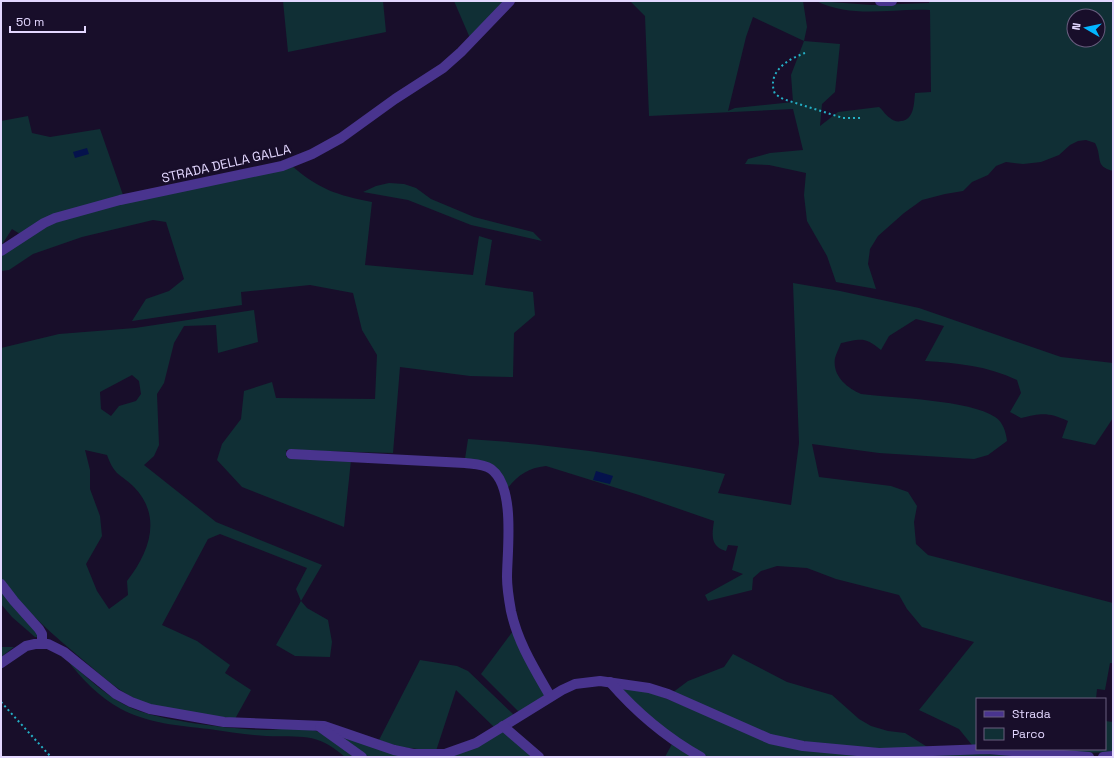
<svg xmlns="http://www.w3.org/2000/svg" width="1114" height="758" font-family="'Space Grotesk',sans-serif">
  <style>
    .green { fill: #102f35; fill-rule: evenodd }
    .water { fill: #05124c }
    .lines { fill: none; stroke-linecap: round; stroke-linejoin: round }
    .path { stroke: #24b1c7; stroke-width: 2; stroke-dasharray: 2 3; stroke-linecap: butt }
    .minor { stroke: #49348e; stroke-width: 10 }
    .labels { text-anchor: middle; stroke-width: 4; stroke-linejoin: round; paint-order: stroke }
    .street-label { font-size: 13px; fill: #e3d7ff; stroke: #180e2a }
  </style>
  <rect width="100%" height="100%" fill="#180e2a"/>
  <g class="green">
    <path d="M283 1H383L386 32 288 52Z"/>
    <path d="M454 1H505L470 38Z"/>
    <path d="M630 1H803L807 27 804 41 840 44 835 92 822 104 820 126 838 112 879 107C884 111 885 115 890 118 893 121 898 122 901 121 914 120 914 104 915 93L931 92 930 10C890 8 854 19 816 1L872 5 929 3V1H1113V171C1094 166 1103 158 1095 143L1086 140 1078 141 1070 145 1059 155 1041 162 1023 164 1006 162 996 166 988 175 972 182 963 191 945 194 922 200 904 213 878 236 870 249 868 264 876 289 836 282 827 256 807 221 804 195 806 173 769 165 745 164 748 159 770 153 803 150 793 109 649 116 645 16ZM1074 16H1098V40H1074ZM753 17 804 41 791 75 793 102 735 108 728 111 746 37Z"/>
    <path d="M28 116 32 133 50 137 100 129 123 195 20 234 12 229 1 246V121Z"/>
    <path d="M292 166C320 190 337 195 372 202L365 265 473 275 479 236 492 240 485 285 533 292 535 315 514 333 513 377 470 376 400 367 393 453 286 450V457L351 460 344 527 242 487 217 460 222 444 241 419 244 391 272 382 276 398 375 399 377 355 362 330 353 293 310 285 241 292 242 305 132 321 146 299 169 291 184 279 166 222 153 220 82 237 33 254 9 270 1 271V254L50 224 119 203Z"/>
    <path d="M389 183 404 184 416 188 431 199 474 217 533 232 542 241 471 225 408 200 363 192 376 186Z"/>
    <path d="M793 283 840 291 919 308 1061 357 1113 363V418L1095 445 1062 438 1068 421C1048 412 1042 413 1021 418L1010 412 1021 393 1017 380C988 366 957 363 925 361L944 326 916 319 889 336 881 350C865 336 860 339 841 343 839 348 836 354 835 358 832 376 847 388 861 394 894 398 970 400 995 417 1003 422 1006 432 1007 441L988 455 974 459 879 453 812 444 819 477 891 486 908 492 917 506 914 522 916 544 928 555 1113 603V663H1110L1105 690 1097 689 1096 699H977V745H972L959 729 919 710 974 642 922 627 907 609 899 595 836 579 807 568 777 566 761 571 753 578 752 590 708 601 705 595 743 574 732 570 738 546 728 545 726 551C710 546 712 535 714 521L639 495 546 466C528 468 518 475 507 489 496 461 493 465 465 459L468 439C554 444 640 457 725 474L718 493 791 505 799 443Z"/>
    <path d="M254 310 258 342 218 353 216 325 184 326 174 343 164 383 157 394 159 445 154 456 144 465 216 522 322 565 301 601 307 608 328 620 332 642 330 657 295 656 276 645 301 601 296 589 307 568 220 534 208 539 162 625 197 641 230 665 225 673 251 690 235 719C205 714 173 712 145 703 121 694 102 676 83 660 53 635 23 609 1 578V348L59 334 135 328ZM132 375 139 381 141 394 136 401 119 406 111 416 101 409 100 392ZM85 450 107 455C115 477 120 473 134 487 163 517 149 553 127 581L128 595 109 609 97 591 86 564 102 536 100 516 90 489V470Z"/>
    <path d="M1 590 35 629 39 637H35L12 617 1 604Z"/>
    <path d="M513 631 545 695 519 712 481 674Z"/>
    <path d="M1 647H14L1 657Z"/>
    <path d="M733 654 787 682 832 695 859 719 871 726 888 731 905 733 929 748 887 749 811 743 773 736 672 693 688 681 724 667Z"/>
    <path d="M67 660C89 679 111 701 139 711 171 722 230 729 265 730 281 730 301 725 316 731 326 734 347 749 353 757H345C315 731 302 738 266 736 247 735 228 732 209 729 180 726 147 723 121 709 99 697 82 679 67 660Z"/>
    <path d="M420 660 457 666 468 671 514 715 494 727 456 690 436 751 400 747 379 740Z"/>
    <path d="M619 686 647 691 782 745 1050 757H708L657 724Z"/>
    <path d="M1105 721 1113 722V752L1083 753 1046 749H1105Z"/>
    <path d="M333 732 410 757H369Z"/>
    <path d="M502 732H504L534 757H448L471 749Z"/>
    <path d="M672 744 693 757H665Z"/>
  </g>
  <g class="water">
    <path d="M87 148 89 154 75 158 73 152Z"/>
    <path d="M596 471 613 476 610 484 593 480Z"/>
  </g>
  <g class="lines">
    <g class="path">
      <path d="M805 53C788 59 766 72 775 94L783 99 843 118H862"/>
      <path d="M1 702 51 757"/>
    </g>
    <g class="minor">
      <path d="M880 1H892"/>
      <path d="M1 251 44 223 55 218 120 200 282 166 312 154 341 138 395 99 443 68 461 52 510 1"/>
      <path d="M291 454 465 463C473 464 484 464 491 469 516 487 507 551 507 577 507 589 509 600 511 611 518 643 534 668 550 696"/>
      <path d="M1 584 14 601 39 629 42 634V643"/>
      <path d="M1 663 26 646 35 644H48L64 652 116 694 131 702 150 709 224 722 324 726 394 750 413 754H445L476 743 562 690 575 684 600 681 649 688 668 694 770 739 803 746 879 753 987 749 1089 757"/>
      <path d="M610 682C636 712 665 737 701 757"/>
      <path d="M503 726 539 757"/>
      <path d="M320 727 362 757"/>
      <path d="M1103 757 1113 756"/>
    </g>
  </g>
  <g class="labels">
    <g class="street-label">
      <text transform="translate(226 163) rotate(-13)" y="5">STRADA DELLA GALLA</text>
    </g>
  </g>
  <rect width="1114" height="758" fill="none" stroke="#e3d7ff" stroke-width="4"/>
  <rect x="976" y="698" width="130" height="52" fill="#180e2a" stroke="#695e7f"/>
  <rect x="984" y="711" width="20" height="6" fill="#49348e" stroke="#695e7f"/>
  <text x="1012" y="718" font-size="12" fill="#e3d7ff">Strada</text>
  <rect x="984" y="728" width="20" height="12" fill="#102f35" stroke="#695e7f"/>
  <text x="1012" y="738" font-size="12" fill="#e3d7ff">Parco</text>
  <g transform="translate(1086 28) rotate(279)"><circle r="19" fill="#180e2a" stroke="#695e7f"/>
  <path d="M0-3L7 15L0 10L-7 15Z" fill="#03b6ff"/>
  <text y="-6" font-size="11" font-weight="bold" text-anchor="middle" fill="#e3d7ff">N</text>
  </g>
  <path d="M10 26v6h75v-6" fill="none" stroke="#e3d7ff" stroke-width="2"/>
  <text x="16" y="26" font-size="12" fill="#e3d7ff" stroke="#180e2a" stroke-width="3" paint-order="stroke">50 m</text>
</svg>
